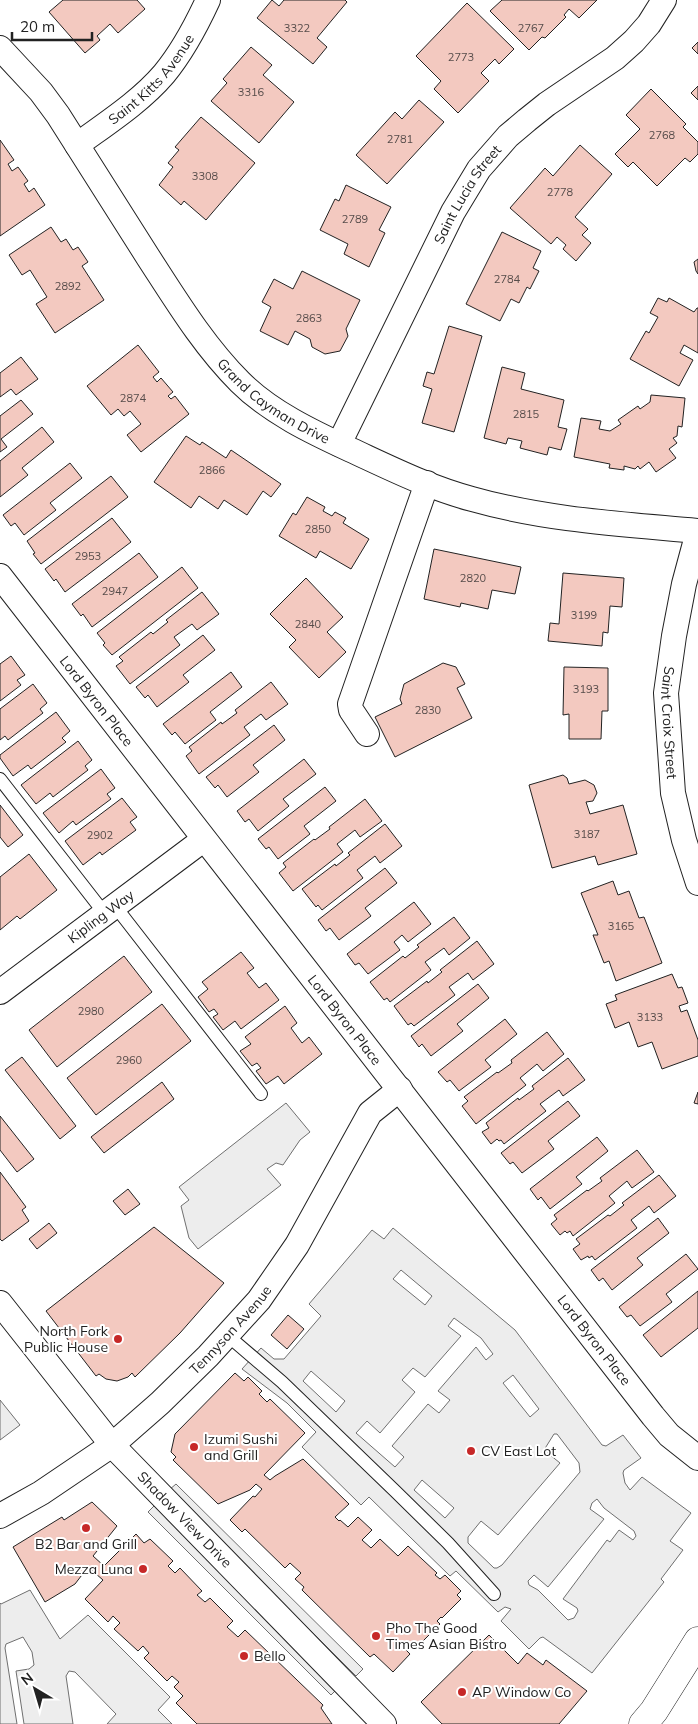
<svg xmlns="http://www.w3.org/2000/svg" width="698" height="1724" font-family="Mulish,sans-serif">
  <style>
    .parking { fill: #ededed; stroke: #6f6f6f; fill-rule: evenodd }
    .building { fill: #f3c9c0; stroke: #222 }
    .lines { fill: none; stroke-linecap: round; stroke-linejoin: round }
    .service-casing { stroke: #222; stroke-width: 14 }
    .minor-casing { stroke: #222; stroke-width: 26 }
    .tertiary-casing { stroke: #222; stroke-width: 29 }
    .service { stroke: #fff; stroke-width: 12 }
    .minor { stroke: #fff; stroke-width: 24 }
    .tertiary { stroke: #fff; stroke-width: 28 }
    .poi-dot { fill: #c62828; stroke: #fff; stroke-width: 2 }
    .labels { text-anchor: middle; stroke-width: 4; stroke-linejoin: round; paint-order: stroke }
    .number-label { font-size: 11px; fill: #564c4a }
    .street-label { font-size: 14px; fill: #222; stroke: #fff }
    .poi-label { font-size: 14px; fill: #222; stroke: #fff; text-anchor: start }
  </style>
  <rect width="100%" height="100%" fill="#fff"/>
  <g class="parking">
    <path d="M286 1103 310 1132 300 1140 283 1165 276 1163 267 1169 281 1185 198 1249 189 1238 181 1206 189 1200 179 1187Z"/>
    <path d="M393 1228 515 1330 602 1445 606 1446 623 1435 641 1458 624 1470 623 1473 625 1483 630 1490 642 1477 691 1513 670 1541 683 1550 661 1579 664 1582 592 1673 543 1637 540 1638 529 1649 501 1621 511 1609 505 1607 498 1612 456 1571 450 1576 369 1497 361 1505 302 1447 316 1432 287 1403 242 1369 261 1348 274 1359H284L321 1316 309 1304 372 1230 384 1239ZM401 1270 432 1296 425 1305 393 1279ZM454 1318 481 1338 493 1354 486 1360 476 1347 438 1391 450 1400 439 1413 428 1404 392 1446 404 1457 395 1467 356 1433 367 1421 380 1433 415 1392 402 1380 413 1368 425 1377 461 1336 448 1326ZM311 1371 345 1401 336 1412 303 1381ZM513 1375 539 1409 530 1417 503 1383ZM554 1434H557L579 1463 580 1472 502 1565 497 1568H494L468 1543V1537L481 1521 498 1535 560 1463 544 1450ZM422 1480 454 1508 445 1518 414 1490ZM597 1499 604 1508 634 1531 636 1536 633 1540 619 1530 610 1542 607 1540 563 1599 577 1608 578 1611 574 1618 568 1620 538 1590 529 1585 528 1581 534 1575 548 1587 604 1519 590 1509 592 1503Z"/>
    <path d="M0 1400 20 1425 0 1440Z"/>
    <path d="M176 1484 363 1669 356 1676 169 1490Z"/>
    <path d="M154 1506 338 1688 331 1695 148 1512Z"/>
    <path d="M30 1590 60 1639 88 1615 170 1697 158 1710 172 1724H107L116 1714 75 1672 69 1671 66 1676 73 1724H24L16 1671 29 1669 34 1665 32 1652 23 1637 6 1644 5 1648 17 1724H0V1603L1 1604Z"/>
  </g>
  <g class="building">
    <path d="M63 0H137L145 9 118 33 110 24 97 36 100 40 85 53 49 12Z"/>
    <path d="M272 0 279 6 284 0H345L347 2 317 38 327 47 313 64 257 18Z"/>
    <path d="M502 0H597L579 18 569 9 564 15 566 17 545 38 542 37 529 50 490 11Z"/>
    <path d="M467 3 514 49 499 64 495 59 481 73 489 81 458 113 434 89 441 81 416 56Z"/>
    <path d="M698 42V54L692 48Z"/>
    <path d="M251 47 272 65 263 75 294 102 259 143 211 101 227 83 223 79Z"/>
    <path d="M698 86V100L691 93Z"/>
    <path d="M651 89 686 124 683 127 698 142V154L690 162 685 158 657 186 633 162 628 167 615 154 640 129 626 115Z"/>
    <path d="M419 100 444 122 387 184 356 155 395 112 402 119Z"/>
    <path d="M201 117 255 163 206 220 184 201 181 205 159 185 173 167 168 163 179 150 175 147Z"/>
    <path d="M0 140 14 160 8 164 12 171 18 167 28 181 24 184 29 192 34 188 45 205 0 236Z"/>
    <path d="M580 145 612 174 575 217 588 229 582 235 591 243 576 261 563 249 566 245 557 237 551 244 510 208 545 168 553 176Z"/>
    <path d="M346 185 391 207 379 230 385 233 369 267 344 254 348 244 320 230 335 199 339 201Z"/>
    <path d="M51 227 61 242 66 239 73 250 78 247 88 262 82 266 104 300 55 333 36 304 47 297 30 270 22 275 9 255Z"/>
    <path d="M502 232 541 251 533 268 539 271 530 289 527 287 519 303 511 299 500 321 466 304Z"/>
    <path d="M698 259V274L696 271 694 262Z"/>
    <path d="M302 271 360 300 346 329 348 336 340 351 325 354 312 347 310 339 295 331 288 345 260 331 271 307 262 302 274 279 293 289Z"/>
    <path d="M658 298 667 302 669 298 694 312 697 308H698V353L684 345 680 353 693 360 679 386 630 359 646 331 649 333 658 317 650 313Z"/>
    <path d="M449 326 482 336 454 432 422 423 432 389 423 386 427 372 434 374Z"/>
    <path d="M138 345 159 372 153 377 157 382 161 378 173 392 168 396 171 399 175 396 189 414 141 452 127 435 141 424 130 411 124 416 118 409 111 415 87 386Z"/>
    <path d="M21 357 38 379 16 395 11 389 0 397V373Z"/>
    <path d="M502 367 525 373 521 389 564 400 558 427 567 429 561 450 549 447 547 455 520 448 522 441 508 438 506 444 484 438Z"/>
    <path d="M651 395 685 398 682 427 678 426 677 436 673 438 677 443 669 449 676 458 656 472 649 462 640 469 638 466 635 469 624 466V470L609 468 610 464 574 457 581 418 601 421 599 429 610 431 621 424 618 420 638 406 640 409 650 402Z"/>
    <path d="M21 400 33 414 1 439 7 447 0 452V416Z"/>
    <path d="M42 427 54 442 22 468 28 475 0 497V461Z"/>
    <path d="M186 436 200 445 202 442 226 458 231 450 281 484 271 497 263 491 247 515 224 500 218 509 199 496 191 508 154 482Z"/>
    <path d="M70 463 82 478 50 503 56 510 24 535 15 523 11 526 3 515Z"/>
    <path d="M111 476 128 497 41 564 33 554 35 553 27 541Z"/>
    <path d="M307 497 325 507 323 511 332 516 335 512 346 518 343 523 369 539 351 569 320 551 316 558 279 536 293 513 296 515Z"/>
    <path d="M112 518 131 542 65 592 56 579 54 581 45 569Z"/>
    <path d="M434 549 521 567 515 594 492 590 488 609 461 603 460 607 424 599Z"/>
    <path d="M139 553 158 577 92 627 83 614 81 616 72 604Z"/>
    <path d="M182 567 198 588 112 655 103 645 105 643 97 633Z"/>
    <path d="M563 573 624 578 622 607 610 606 608 633 603 632 602 646 548 641 550 623 559 624Z"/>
    <path d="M306 578 343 617 327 632 346 652 319 678 289 647 296 640 270 614Z"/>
    <path d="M202 592 219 614 197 630 192 624 174 637 180 645 130 684 116 666 123 661 119 657 151 632 153 634 168 622 166 620Z"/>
    <path d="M203 635 215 650 183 675 189 682 157 707 148 695 145 698 136 687Z"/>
    <path d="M11 656 25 675 17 680 21 685 0 701V664Z"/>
    <path d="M443 663 456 667 465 684 457 688 472 718 395 757 375 717 402 704 400 699 404 684Z"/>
    <path d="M564 667 608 668V711H602L601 739H569V714L563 715Z"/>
    <path d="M231 672 242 687 210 712 216 720 185 744 175 732 172 735 163 724Z"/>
    <path d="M271 682 288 704 266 720 261 714 244 727 250 735 199 774 186 756 192 751 189 747 221 722 222 724 237 713 235 710Z"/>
    <path d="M33 684 47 703 40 709 43 713 8 740 5 736 0 740V709Z"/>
    <path d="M56 712 70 731 62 738 66 742 31 769 28 765 13 776 0 758V755Z"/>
    <path d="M274 725 285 740 253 765 259 772 227 797 218 785 215 788 206 777Z"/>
    <path d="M78 741 92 760 85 766 88 770 53 797 50 793 36 804 21 785Z"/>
    <path d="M304 759 316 774 283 799 289 806 258 831 249 819 245 822 237 811Z"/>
    <path d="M101 769 115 788 107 794 111 799 76 825 73 821 59 833 43 813Z"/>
    <path d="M563 775 567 778 569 784 585 780 594 785 597 793 593 801 586 802 590 814 623 805 637 854 598 865 595 856 552 868 529 785Z"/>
    <path d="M325 787 336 801 304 826 310 834 278 859 269 847 266 849 258 839Z"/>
    <path d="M122 798 137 817 130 822 136 830 102 855 100 852 83 865 65 841Z"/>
    <path d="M365 799 382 821 360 837 355 830 337 844 343 852 293 891 279 873 286 867 283 863 314 839 315 840 330 829 329 827Z"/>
    <path d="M0 805 23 835 8 847 0 837Z"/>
    <path d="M385 824 402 846 380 863 375 856 357 870 363 878 322 910 318 905 316 907 302 889 335 864 336 866 350 855 348 853Z"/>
    <path d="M29 854 57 890 20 919 17 916 0 930V877Z"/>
    <path d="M385 868 397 883 365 908 371 916 339 940 330 928 326 931 318 920Z"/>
    <path d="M613 881 618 895 629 891 639 918 644 917 662 963 616 981 609 961 604 963 593 935H598L581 893Z"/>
    <path d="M414 902 431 924 408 942 402 935 394 942 400 950 368 974 359 963 355 965 347 954Z"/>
    <path d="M454 917 470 938 449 955 444 948 425 962 431 970 390 1002 387 998 384 1000 370 982 403 956 405 958 419 947 417 945Z"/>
    <path d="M477 941 494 964 473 980 468 973 449 987 455 995 414 1026 411 1023 408 1025 394 1006 427 981 428 983 442 972 440 970Z"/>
    <path d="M241 952 254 968 247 973 259 988 266 983 279 1000 241 1029 235 1021 223 1030 213 1017 218 1014 214 1009 209 1012 198 997 208 989 202 982Z"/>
    <path d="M124 956 152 992 57 1067 29 1030Z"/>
    <path d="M672 974 678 988 682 987 688 1003 679 1006 681 1012 687 1010 698 1040V1056L662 1069 652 1042 638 1047 629 1022 615 1028 606 1004 617 1000 615 995Z"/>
    <path d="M478 984 489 998 457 1024 463 1031 431 1056 422 1044 419 1047 411 1036Z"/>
    <path d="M162 1004 191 1041 96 1115 67 1078Z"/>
    <path d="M285 1006 297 1023 291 1028 302 1043 309 1037 322 1054 284 1084 278 1076 266 1084 256 1071 261 1068 257 1063 252 1066 240 1051 251 1044 245 1037Z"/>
    <path d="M505 1019 517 1034 485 1060 491 1067 459 1091 450 1080 447 1082 438 1072Z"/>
    <path d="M547 1032 564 1054 543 1071 537 1064 520 1078 526 1085 476 1124 462 1106 468 1101 464 1097 497 1072 498 1073 512 1063 511 1060Z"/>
    <path d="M22 1057 76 1126 60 1139 5 1070Z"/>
    <path d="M568 1058 585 1080 563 1096 559 1090 540 1104 546 1111 504 1144 501 1140 499 1141 497 1139 491 1144 482 1132 489 1128 486 1123 518 1098 519 1100 534 1089 532 1086Z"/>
    <path d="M162 1082 174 1099 104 1153 91 1137Z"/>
    <path d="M698 1092V1104L694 1103Z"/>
    <path d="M568 1101 580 1116 548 1141 554 1149 522 1173 513 1162 510 1164 501 1153Z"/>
    <path d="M0 1116 34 1159 17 1172 0 1150Z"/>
    <path d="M597 1137 608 1151 576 1177 582 1184 550 1209 541 1197 538 1200 530 1189Z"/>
    <path d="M637 1150 654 1172 632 1188 627 1181 609 1196 615 1203 573 1236 570 1231 567 1233 565 1231 560 1235 551 1224 557 1219 554 1215 587 1190 588 1191 602 1181 600 1178Z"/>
    <path d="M0 1172 26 1207 22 1210 29 1221 2 1241 0 1239Z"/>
    <path d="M659 1175 676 1196 654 1213 649 1206 631 1220 637 1228 595 1260 592 1256 589 1258 588 1256 581 1260 573 1249 580 1244 576 1239 608 1215 610 1216 624 1205 622 1203Z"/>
    <path d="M128 1189 140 1204 125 1215 113 1201Z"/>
    <path d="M658 1218 669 1233 637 1258 643 1265 612 1290 603 1278 599 1281 591 1270Z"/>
    <path d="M49 1223 57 1233 37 1249 29 1239Z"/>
    <path d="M154 1227 224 1283 180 1333 135 1377 132 1373 128 1377 117 1381 106 1379 99 1374 96 1376 46 1311Z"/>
    <path d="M686 1254 698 1269 666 1294 672 1302 640 1326 631 1315 627 1317 619 1307Z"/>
    <path d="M698 1291V1328L661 1357 643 1335Z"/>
    <path d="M288 1315 304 1329 287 1349 271 1335Z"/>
    <path d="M235 1373 244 1381 248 1377 262 1391 259 1394 267 1402 270 1399 305 1433 264 1475 270 1480 275 1476 303 1459 349 1504 335 1517 339 1521 340 1520 348 1527 358 1517 372 1530 362 1540 371 1548 380 1539 398 1556 408 1546 437 1573 435 1575 440 1579 445 1575 461 1591 457 1595 461 1599 442 1618 441 1617 437 1621 440 1624 415 1649 411 1645 406 1650 410 1654 393 1672 374 1654 370 1657 302 1590 304 1587 295 1579 301 1573 290 1563 285 1568 245 1529 242 1532 230 1520 253 1496 255 1497 262 1489 256 1484 250 1490 218 1504 173 1460 176 1457 171 1452 175 1434Z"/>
    <path d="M92 1502 117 1526 93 1556 104 1566 136 1534 144 1543 150 1539 173 1561 168 1566 175 1573 180 1568 202 1591 197 1595 205 1602 210 1598 233 1621 227 1627 238 1637 245 1630 323 1705 321 1708 332 1724H197L176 1703 183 1696 174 1687 179 1682 172 1676 167 1681 144 1658 149 1653 143 1646 138 1651 114 1629 120 1623 113 1616 108 1622 85 1599 103 1580 88 1567 75 1584 45 1602 13 1547 62 1517 64 1520Z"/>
    <path d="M489 1635 518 1664 527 1653 543 1665 546 1660 587 1691 559 1724H442L421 1702Z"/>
  </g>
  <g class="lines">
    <g class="service-casing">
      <g id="service">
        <path d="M0 779 105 914"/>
        <path d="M115 906 261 1094"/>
        <path d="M227 1335 282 1382 395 1491 448 1543 494 1594"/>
      </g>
    </g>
    <g class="minor-casing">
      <g id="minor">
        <path id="s1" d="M0 48 41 92 58 115C88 162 118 210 148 257 176 300 203 345 240 382 270 412 312 432 351 450 390 468 430 488 472 499 546 520 622 524 698 531"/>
        <path id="s2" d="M77 145C107 123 140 102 164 74 183 51 196 26 208 0"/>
        <path id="s3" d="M339 444 453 212 479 169 508 136 527 120 547 104 615 58 634 41 649 24 664 0"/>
        <path id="s4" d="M698 532 684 584 674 636 666 693 673 793 684 840 698 883"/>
        <path id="s5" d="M0 576C216 857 436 1135 653 1416L669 1435 698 1458"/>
        <path d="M367 734 351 710 350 704 427 483"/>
        <path id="s6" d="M0 992 203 840"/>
        <path id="s7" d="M0 1303 112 1445 384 1724"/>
        <path id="s8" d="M0 1516 41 1493 112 1445 160 1403 208 1356 259 1300 297 1245 370 1113 400 1089"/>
      </g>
    </g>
    <g class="tertiary-casing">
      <path id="tertiary" d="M643 1724 654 1711 698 1641"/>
    </g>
    <use href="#service" class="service"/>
    <use href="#minor" class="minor"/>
    <use href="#tertiary" class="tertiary"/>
  </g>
  <g class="poi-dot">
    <circle cx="118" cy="1339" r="5"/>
    <circle cx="194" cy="1447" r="5"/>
    <circle cx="471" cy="1451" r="5"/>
    <circle cx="86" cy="1528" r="5"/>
    <circle cx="143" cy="1569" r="5"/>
    <circle cx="376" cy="1636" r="5"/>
    <circle cx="244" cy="1656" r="5"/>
    <circle cx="462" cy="1692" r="5"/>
  </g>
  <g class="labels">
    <g class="number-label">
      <text x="297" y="32">3322</text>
      <text x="531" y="32">2767</text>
      <text x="461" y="61">2773</text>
      <text x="251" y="96">3316</text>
      <text x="662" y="139">2768</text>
      <text x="400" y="143">2781</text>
      <text x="205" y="180">3308</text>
      <text x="560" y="196">2778</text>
      <text x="355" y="223">2789</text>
      <text x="507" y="283">2784</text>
      <text x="68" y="290">2892</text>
      <text x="309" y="322">2863</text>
      <text x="133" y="402">2874</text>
      <text x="526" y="418">2815</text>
      <text x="212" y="474">2866</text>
      <text x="318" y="533">2850</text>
      <text x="88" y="560">2953</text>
      <text x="473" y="582">2820</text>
      <text x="115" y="595">2947</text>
      <text x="584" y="619">3199</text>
      <text x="308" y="628">2840</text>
      <text x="586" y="693">3193</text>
      <text x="428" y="714">2830</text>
      <text x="587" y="838">3187</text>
      <text x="100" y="839">2902</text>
      <text x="621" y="930">3165</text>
      <text x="91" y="1015">2980</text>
      <text x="650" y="1021">3133</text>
      <text x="129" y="1064">2960</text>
    </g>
    <g class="street-label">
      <text dy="5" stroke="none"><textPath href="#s2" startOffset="100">Saint Kitts Avenue</textPath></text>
      <text dy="5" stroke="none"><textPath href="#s3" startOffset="281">Saint Lucia Street</textPath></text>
      <text dy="5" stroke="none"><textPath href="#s1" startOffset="451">Grand Cayman Drive</textPath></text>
      <text dy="5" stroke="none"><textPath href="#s5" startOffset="158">Lord Byron Place</textPath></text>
      <text dy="5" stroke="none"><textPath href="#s4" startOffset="194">Saint Croix Street</textPath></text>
      <text dy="5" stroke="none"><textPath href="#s6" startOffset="126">Kipling Way</textPath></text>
      <text dy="5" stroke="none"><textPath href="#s5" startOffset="562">Lord Byron Place</textPath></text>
      <text dy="5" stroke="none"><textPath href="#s8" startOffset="298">Tennyson Avenue</textPath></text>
      <text dy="5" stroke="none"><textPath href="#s5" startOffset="968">Lord Byron Place</textPath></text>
      <text dy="5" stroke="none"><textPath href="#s7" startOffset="285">Shadow View Drive</textPath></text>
    </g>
    <g class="poi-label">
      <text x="108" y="1336" text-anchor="end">North Fork<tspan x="108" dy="16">Public House</tspan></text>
      <text x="204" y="1444">Izumi Sushi<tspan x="204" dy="16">and Grill</tspan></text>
      <text x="481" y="1456">CV East Lot</text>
      <text x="86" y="1549" text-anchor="middle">B2 Bar and Grill</text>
      <text x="133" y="1574" text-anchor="end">Mezza Luna</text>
      <text x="386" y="1633">Pho The Good<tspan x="386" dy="16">Times Asian Bistro</tspan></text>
      <text x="254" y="1661">Bello</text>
      <text x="472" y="1697">AP Window Co</text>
    </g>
  </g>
  <g transform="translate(35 1689) rotate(322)" stroke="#ffffff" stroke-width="4" paint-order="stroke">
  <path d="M0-4L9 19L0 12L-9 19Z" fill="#222222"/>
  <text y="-8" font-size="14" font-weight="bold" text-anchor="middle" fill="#222222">N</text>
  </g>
  <path d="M12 32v8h80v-8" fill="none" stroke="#222222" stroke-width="2.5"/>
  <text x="20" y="32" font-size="15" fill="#222222" stroke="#ffffff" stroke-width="4" paint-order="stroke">20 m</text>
</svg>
